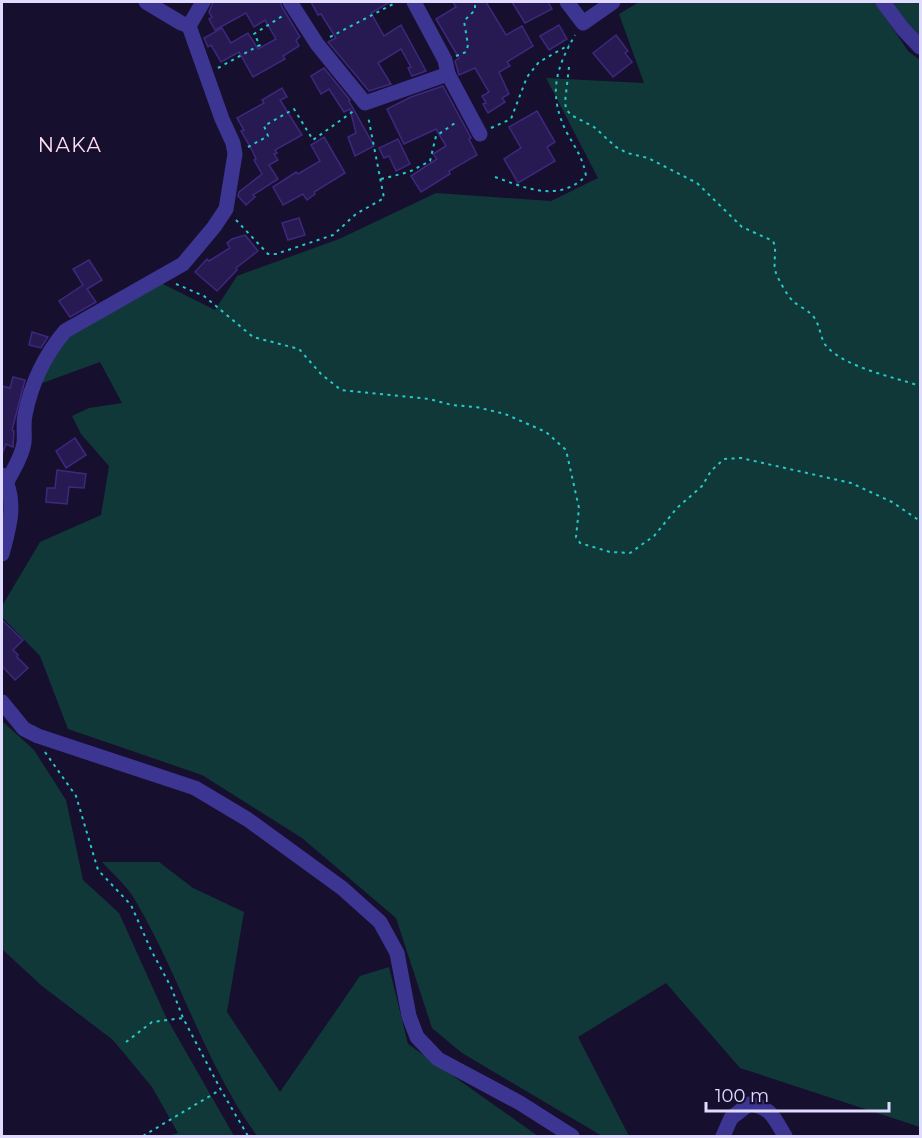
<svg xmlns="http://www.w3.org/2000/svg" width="922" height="1138" font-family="Montserrat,sans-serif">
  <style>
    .green { fill: #113839 }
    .building { fill: #271951; stroke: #3e287f; stroke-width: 1.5 }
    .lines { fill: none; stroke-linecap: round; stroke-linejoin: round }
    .path { stroke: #23cbc9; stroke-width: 2; stroke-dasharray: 3 4.5; stroke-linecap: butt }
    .minor { stroke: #3d3592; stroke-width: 15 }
    .labels { text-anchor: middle; stroke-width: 4.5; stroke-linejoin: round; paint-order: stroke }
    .quarter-label { font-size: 20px; letter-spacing: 1.5px; fill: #ffdef1; stroke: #160f2e }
  </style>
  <rect width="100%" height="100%" fill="#160f2e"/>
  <g class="green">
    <path d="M639 2H875L908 51 920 60V1127L740 1068 666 983 578 1037 629 1136H602L462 1053 432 1028 396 918 302 838 202 775 68 729 40 656 2 617V606L40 542 101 515 109 466 81 434 72 416 89 408 122 403 100 362 37 385 71 332 161 283 215 310 237 276 339 239 436 193 551 201 598 178 546 78 644 83 619 14Z"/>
    <path d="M892 2H920V39Z"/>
    <path d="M2 721 34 750 66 800 83 880 119 913 166 1017 234 1136H168L178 1133 152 1087 113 1040 42 986 2 949Z"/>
    <path d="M102 862H159L193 888 244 912 227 1012 280 1092 360 976 389 967 408 1044 538 1136H257C205 1064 180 976 135 900 127 886 113 874 102 862Z"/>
  </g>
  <g class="building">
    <path d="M213 2H280L282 7 300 37 296 40 299 46 283 56 285 59 253 77 239 52 221 62 211 45 208 47 204 38 222 28 231 43 248 33 258 49 276 39 265 20 254 27 246 13 215 30 209 19 212 17 209 12Z"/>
    <path d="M311 2H390L371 13 384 36 401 25 426 71 412 76 408 68 411 67 401 49 378 63 391 84 369 91 328 42 336 38 321 14 318 15Z"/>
    <path d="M453 2H486L506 35 522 26 533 46 507 62 510 66 499 72 509 94 502 98 505 102 488 113 483 104 486 103 482 96 489 92 475 68 459 75 455 61 459 58 436 19 456 7Z"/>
    <path d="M512 2H548L552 9 525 23Z"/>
    <path d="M559 25 567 39 549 50 540 36Z"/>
    <path d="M616 35 628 51 625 53 632 62 613 77 593 53Z"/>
    <path d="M324 68 350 100 349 101 374 146 355 156 348 137 356 133 350 109 344 112 329 89 321 94 311 76Z"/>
    <path d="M443 86 471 138 469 139 477 155 449 171 450 174 421 192 411 176 437 159 433 154 446 146 436 129 404 144 387 109 411 97Z"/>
    <path d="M282 88 287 97 280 100 302 135 275 150 277 153 274 154 278 160 269 165 278 179 253 195 255 197 246 205 238 196 239 192 262 174 254 160 256 159 252 150 241 131 244 130 237 118 264 103 262 100Z"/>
    <path d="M537 111 555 142 547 147 555 161 518 183 504 159 521 148 509 127Z"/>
    <path d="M324 137 345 173 314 192 315 194 307 200 303 194 283 205 273 187 296 172 298 174 320 161 311 145Z"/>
    <path d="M398 139 410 164 396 171 389 156 384 158 379 148Z"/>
    <path d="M299 218 305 235 288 240 282 223Z"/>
    <path d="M245 235 258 251 236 268 237 270 217 291 195 272 207 259 209 261 230 248 227 243 232 239Z"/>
    <path d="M89 260 102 280 87 289 96 302 70 317 59 301 83 285 73 269Z"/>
    <path d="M32 332 48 337 41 348 29 345Z"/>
    <path d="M13 377 25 380 12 430 14 431 13 446V447L6 444 2 454V386L10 388Z"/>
    <path d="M75 438 86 455 66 468 56 451Z"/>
    <path d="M57 470 86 474 84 488 69 487 67 504 46 502 47 488H55Z"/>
    <path d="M2 620 23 640 13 650 18 655 17 657 28 668 15 680 2 666Z"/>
  </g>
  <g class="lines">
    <g class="path">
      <path d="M330 37 397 2"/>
      <path d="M456 56 466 52 468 45 464 21 475 10V2"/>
      <path d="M569 67 565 102 566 109 571 115 594 127 616 147 627 153 648 158 697 183 742 227 773 241C778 251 772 263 776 273 778 279 788 297 793 301 798 306 806 309 811 314 821 323 819 338 827 347 847 368 894 377 920 386"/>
      <path d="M218 68 260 45 254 34 284 15"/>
      <path d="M491 128 511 119 527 77 539 62 569 45"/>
      <path d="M248 147 268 136 264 126 294 109 313 140 355 110"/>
      <path d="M495 177C526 188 558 203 586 176 583 158 576 149 567 133 548 95 555 70 575 35"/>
      <path d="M381 179 409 172 430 161 436 136 458 121"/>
      <path d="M236 220 268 254H276L333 235 356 214 384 198 368 116"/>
      <path d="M176 284 204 296 253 337 299 349 321 374 341 390 429 399 452 405 476 407 505 414 546 432 566 450 579 508 576 537 580 543 610 552 630 553 654 536 677 508 702 486 711 471 724 459 741 458 851 483 892 502 920 521"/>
      <path d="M45 752 76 796 98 870 131 905 151 950 171 987 183 1018 221 1090 248 1136"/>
      <path d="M126 1042 152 1022 183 1018"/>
      <path d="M143 1136 220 1090"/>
    </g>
    <g class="minor">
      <path d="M146 2 181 23 189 26"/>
      <path d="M290 2 317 44 365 103 448 74 480 134"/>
      <path d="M414 2 445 60 448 74"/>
      <path d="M567 2 583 23 613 2"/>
      <path d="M883 2 903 29 920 47"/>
      <path d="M189 26 203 2"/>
      <path d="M2 475C18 498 9 529 2 554"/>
      <path d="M7 482C13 470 22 457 24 443 25 434 23 424 25 415 31 384 45 355 65 331L183 264 214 227 226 209 235 154 233 143 222 119 189 26"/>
      <path d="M2 702 24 729 38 736 195 788 247 819 342 888 380 922 397 953 409 1016 417 1037 438 1059 520 1103 572 1136"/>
      <path d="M723 1136 731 1118 749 1104C771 1106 775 1120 785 1136"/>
    </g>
  </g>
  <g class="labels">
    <g class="quarter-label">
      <text x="70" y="152">NAKA</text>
    </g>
  </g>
  <rect width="922" height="1138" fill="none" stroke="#e1dcff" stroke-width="6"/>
  <path d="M706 1102v9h183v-9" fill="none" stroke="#e1dcff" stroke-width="3"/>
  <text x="715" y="1102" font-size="18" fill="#e1dcff" stroke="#160f2e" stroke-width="4.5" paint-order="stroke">100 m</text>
</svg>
